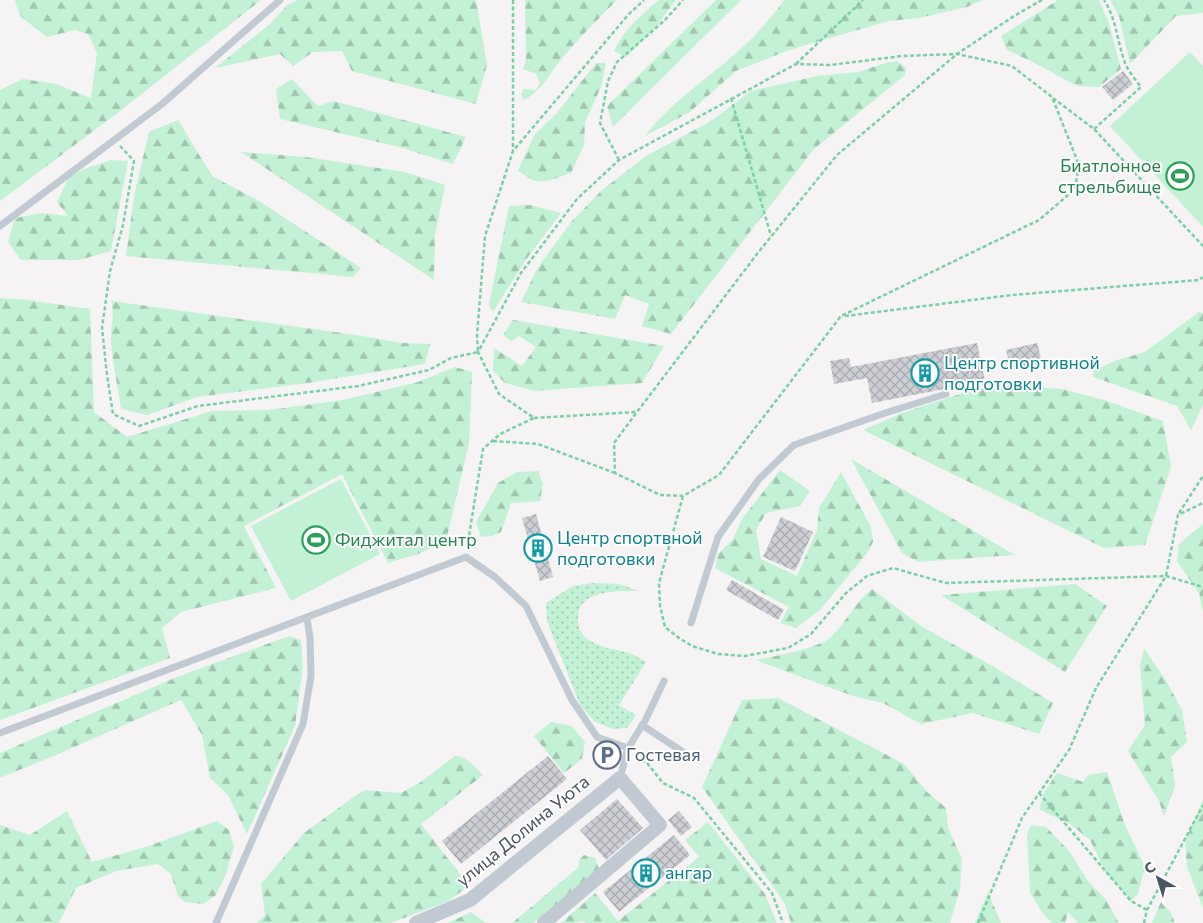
<svg xmlns="http://www.w3.org/2000/svg" width="1203" height="923" font-family="Commissioner,sans-serif">
  <style>
    .grass { fill: url(#grass-dots) }
    .forest { fill: url(#forest-firs) }
    .garden { fill: #c3f1d5 }
    .building { fill: url(#building-cross-hatch) }
    .lines { fill: none; stroke-linecap: round; stroke-linejoin: round }
    .path { stroke: #7ad0a6; stroke-width: 2.5; stroke-dasharray: 4 2.5; stroke-linecap: butt }
    .lane { stroke: #c1cad2; stroke-width: 7 }
    .street { stroke: #c1cad2; stroke-width: 14 }
    .labels { text-anchor: middle; stroke-width: 4; stroke-linejoin: round; paint-order: stroke }
    .leisure-label { font-size: 18px; fill: #27864d; stroke: #fff; text-anchor: end }
    .culture-label { font-size: 18px; fill: #0d838f; stroke: #fff; text-anchor: start }
    .service-label { font-size: 18px; fill: #4e5e75; stroke: #fff; text-anchor: start }
    .street-label { font-size: 18px; fill: #4a5661; stroke: #fff }
  </style>
  <defs>
    <pattern id="grass-dots" width="8" height="8" patternUnits="userSpaceOnUse" patternTransform="scale(1.25)"><rect width="8" height="8" fill="#c3f1d5"/><path d="M2 2h.1M6 6h.1" fill="none" stroke="#a0c6b0" stroke-width="1.8" stroke-linecap="round"/></pattern>
    <pattern id="forest-firs" width="22" height="20" patternUnits="userSpaceOnUse" patternTransform="scale(1.25)"><rect width="22" height="20" fill="#c3f1d5"/><path d="M5 1l3.5 6h-7zM16 11l3.5 6h-7z" fill="#a0c6b0"/></pattern>
    <pattern id="building-cross-hatch" width="8" height="8" patternUnits="userSpaceOnUse" patternTransform="scale(1.25)"><rect width="8" height="8" fill="#cdcfd5"/><path d="M0 0l8 8M0 8l8-8" fill="none" stroke="#a8abb0"/></pattern>
  </defs>
  <rect width="100%" height="100%" fill="#f5f3f3"/>
  <path class="grass" d="M593 583 619 584 639 591C620 591 578 589 578 617 578 625 579 631 585 637 598 648 614 649 629 653 635 655 641 659 646 662L619 705 636 715 627 728 613 729 594 721 580 705 547 621 546 603 573 586Z"/>
  <g class="forest">
    <path d="M16 0H261L120 111 0 201V90L23 79 56 84 91 98 97 53 88 34 75 30 47 37 21 17 15 2Z"/>
    <path d="M298 0H476L487 65 476 104 352 71 342 51 313 52 293 66 280 54 215 68 270 24 287 5Z"/>
    <path d="M525 0H617C598 19 580 37 563 57 549 74 544 89 524 100L521 95 523 89 536 90 540 83 536 74 523 69 526 60Z"/>
    <path d="M659 0H676L654 29 626 57 614 51C624 29 641 15 659 0Z"/>
    <path d="M716 0H741L613 127 607 106Z"/>
    <path d="M784 0H983L967 7 919 18 889 21 789 50 736 71 690 112 645 136C673 99 714 75 747 43 759 32 769 19 780 6Z"/>
    <path d="M1058 0H1099L1109 23 1121 69 1099 87 1077 86 1031 61 1007 50 1001 36Z"/>
    <path d="M1110 0H1203V13L1176 16 1130 64 1119 16Z"/>
    <path d="M897 61 906 68 905 75 814 149 671 334 642 326 649 304 625 295 615 319 521 302 538 267 572 221 602 190 646 156 711 121 751 91 817 76 858 72 886 63Z"/>
    <path d="M596 63H606L601 87 585 122 584 145 571 173C548 181 538 188 518 170L535 134 557 113Z"/>
    <path d="M292 79 318 106 334 101 466 137 453 164 399 147 280 119 276 89Z"/>
    <path d="M178 120 212 176 259 201 361 268 353 277 126 256 134 196 149 132Z"/>
    <path d="M241 152 306 157 405 172 445 185 435 235 434 280Z"/>
    <path d="M111 160 128 161 111 251 79 260H21L8 242 15 218 42 213 68 216 57 202 69 177 87 168Z"/>
    <path d="M530 205 561 213 525 261 493 312 489 305 509 206Z"/>
    <path d="M0 298 27 300 90 309 94 412 127 437 212 411 269 410 343 400 418 382 455 367 472 372 469 443 446 541 421 553 388 563 342 474 244 526 276 588 181 612 162 628 170 658 0 720Z"/>
    <path d="M111 301 363 336 401 343 430 344 425 364 307 383 197 397 147 415 121 409C118 386 112 363 111 339 111 326 115 314 111 301Z"/>
    <path d="M1199 312 1203 313V405L1191 430 1177 406 1093 377 1094 371 1117 360 1145 352Z"/>
    <path d="M513 320 664 346 642 383 534 391 505 383 493 371 494 348 522 366 536 347 519 336 511 341 503 335Z"/>
    <path d="M1011 385 1062 389 1104 400 1163 421 1171 467 1145 545 1104 548 863 430 905 412 969 391Z"/>
    <path d="M851 459 1015 555 918 562 902 553Z"/>
    <path d="M780 470 810 491 800 506 766 513 756 530 761 559 797 576 817 530 819 508 841 472 871 527 873 542 867 553 820 610 796 628 780 623 789 607 715 568 718 554 733 539 742 519Z"/>
    <path d="M538 471 543 484 540 501 511 503 501 532 492 536 481 537 476 522 498 483 517 472Z"/>
    <path d="M1203 524V613L1199 593 1177 561 1179 544Z"/>
    <path d="M1075 584 1107 606 1065 672 941 595Z"/>
    <path d="M872 589 921 626 994 667 1053 703 1039 734 973 713 921 724 883 703 853 696 755 660C774 656 819 649 832 636 847 621 855 602 872 589Z"/>
    <path d="M289 636 301 640 303 666 295 726 247 834 228 795 210 778 202 735 181 700 65 751 0 778V753L177 677Z"/>
    <path d="M1144 648 1168 684 1182 710 1187 742 1171 757 1175 786 1164 816 1159 801 1128 751 1145 725 1140 667Z"/>
    <path d="M778 698 904 764 927 792 946 808 948 828 962 859 960 889 950 923H791L784 902 702 787 742 700Z"/>
    <path d="M551 722 572 726 585 742 582 759 564 773 534 736Z"/>
    <path d="M455 756C466 756 475 767 483 775L421 824 463 878 465 889 446 902 391 923H257L265 915 261 884 304 833 355 796 365 790 401 793 421 782Z"/>
    <path d="M1107 772 1125 825 1145 867 1138 894 1131 901 1105 871 1090 840 1070 824 1039 809 1045 791 1057 773 1083 782 1088 775Z"/>
    <path d="M1203 800V908L1187 867 1185 841Z"/>
    <path d="M67 811 92 862 146 847 217 821 229 830 234 847 226 874 215 896 203 904 185 902 178 896 171 874 158 864 116 871 76 888 59 923H0V825L30 835Z"/>
    <path d="M708 822 765 894 777 923H586L584 921 575 923H561L595 893 618 921 699 857 685 840Z"/>
    <path d="M1031 825 1046 827 1069 851 1088 881 1106 900 1119 923H1078L1068 912 1065 923H1052L1041 911 1030 892 1027 836Z"/>
    <path d="M584 855 595 858 599 869 533 923H512L579 867V860Z"/>
    <path d="M988 892 1001 923H975Z"/>
    <path d="M1161 902 1171 913 1175 923H1152Z"/>
    <path d="M471 912 486 923H448Z"/>
  </g>
  <g class="garden">
    <path d="M1190 52 1203 66V227L1110 126Z"/>
    <path d="M341 479 380 554 291 601 251 526Z"/>
  </g>
  <g class="building">
    <path d="M1123 71 1133 84 1113 100 1102 87Z"/>
    <path d="M977 343 985 381 872 403 867 378 834 384 830 361 849 358 851 367Z"/>
    <path d="M1037 343 1042 362 1011 370 1006 350Z"/>
    <path d="M536 514 553 577 540 581 522 518Z"/>
    <path d="M781 517 813 532 795 571 763 557Z"/>
    <path d="M732 580 784 610 778 620 726 590Z"/>
    <path d="M548 756 567 779 461 864 442 841Z"/>
    <path d="M617 799 643 828 606 860 580 830Z"/>
    <path d="M679 811 692 827 681 836 668 820Z"/>
    <path d="M674 835 690 855 619 912 603 892Z"/>
  </g>
  <g class="lines">
    <g class="path">
      <path d="M513 0V150"/>
      <path d="M796 64 863 0"/>
      <path d="M731 98 771 236"/>
      <path d="M1053 98 1094 129 1203 246"/>
      <path d="M1094 129 1141 87C1135 79 1127 70 1124 60 1117 40 1116 18 1104 0"/>
      <path d="M120 146 134 161 123 225 110 271 102 328 107 375 113 414 139 426 198 406 358 386 429 370 451 358 478 352 477 335 485 236 513 151 628 15 644 0"/>
      <path d="M619 160 600 123 608 81 617 62 665 20 683 0"/>
      <path d="M845 316 1012 295 1199 280 1203 277"/>
      <path d="M534 418 637 412 757 254 837 155 957 54 1014 16 1042 0"/>
      <path d="M493 441 538 444 615 473"/>
      <path d="M683 496 659 583 660 606 665 627 679 638 692 646 718 654 745 656 788 648 811 634 846 593 867 576 893 568 946 583 1166 576 1203 587"/>
      <path d="M1179 513 1203 476"/>
      <path d="M467 548 483 449 500 434 534 418 499 394 478 352 521 273 577 199 619 160 796 64 830 65 902 56 957 54 1012 66 1052 97 1079 165 1075 189 1039 220 841 316 719 475 683 496 660 495 615 473 614 443 637 412"/>
      <path d="M635 758 647 763 663 783 694 798 772 893 783 923"/>
      <path d="M1039 793 1131 901 1147 910"/>
      <path d="M978 923 1022 818 1069 750 1096 688 1166 576 1178 515 1203 503"/>
      <path d="M1144 923 1147 910 1203 805"/>
    </g>
    <g class="lane">
      <path d="M0 226 162 104 280 0"/>
      <path d="M691 623 718 537 759 479 794 445 885 413 946 394"/>
      <path d="M642 725 683 752"/>
      <path d="M0 733C155 673 311 617 466 557L495 577 526 606 572 700 597 737 628 748"/>
      <path d="M620 778 628 748 645 721 664 681"/>
      <path d="M216 923 303 724 311 676 310 638 307 618"/>
    </g>
    <path class="street" d="M416 923 470 900 620 778 660 825 544 923"/>
  </g>
  <defs>
    <g id="stadium-ring" transform="scale(1.4375)"><circle r="9.5" fill="#fff" stroke="#2e9e5b" stroke-width="1.5"/><path d="M0-5a6.5 5 0 1 0 0 10a6.5 5 0 1 0 0-10ZM-3.5-1.8h7v3.6h-7Z" fill="#2e9e5b"/></g>
    <g id="building-ring" transform="scale(1.4375)"><circle r="9.5" fill="#fff" stroke="#0f9aa8" stroke-width="1.5"/><path d="M-4-6H4V6H1V3H-1V6H-4ZM-2.5-4.3h1.7v1.8h-1.7ZM.8-4.3h1.7v1.8H.8ZM-2.5-1h1.7V.8h-1.7ZM.8-1h1.7V.8H.8Z" fill="#0f9aa8"/></g>
    <g id="parking-ring" transform="scale(1.4375)"><circle r="9.5" fill="#fff" stroke="#5c6f8a" stroke-width="1.5"/><path d="M-3.5-5.5H1a3.5 3.5 0 0 1 0 7H-1V5.5H-3.5ZM-1-3.4V-.6H.8a1.4 1.4 0 0 0 0-2.8Z" fill="#5c6f8a"/></g>
  </defs>
  <g fill-rule="evenodd">
    <use href="#stadium-ring" x="1180" y="176"/>
    <use href="#building-ring" x="925" y="373"/>
    <use href="#stadium-ring" x="316" y="540"/>
    <use href="#building-ring" x="538" y="548"/>
    <use href="#parking-ring" x="607" y="755"/>
    <use href="#building-ring" x="646" y="873"/>
  </g>
  <g class="labels">
    <g class="leisure-label">
      <text x="1161" y="172">Биатлонное<tspan x="1161" dy="21">стрельбище</tspan></text>
      <text x="335" y="546" text-anchor="start">Фиджитал центр</text>
    </g>
    <g class="culture-label">
      <text x="944" y="369">Центр спортивной<tspan x="944" dy="21">подготовки</tspan></text>
      <text x="557" y="544">Центр спортвной<tspan x="557" dy="21">подготовки</tspan></text>
      <text x="665" y="879">ангар</text>
    </g>
    <g class="service-label">
      <text x="626" y="761">Гостевая</text>
    </g>
    <g class="street-label">
      <text transform="translate(523 831) rotate(-39)" y="6">улица Долина Уюта</text>
    </g>
  </g>
  <g transform="translate(1158 878) rotate(321)" stroke="#ffffff" stroke-width="4" paint-order="stroke">
  <path d="M0-4L9 19L0 12L-9 19Z" fill="#4a5661"/>
  <text y="-8" font-size="14" font-weight="bold" text-anchor="middle" fill="#4a5661">С</text>
  </g>
</svg>
